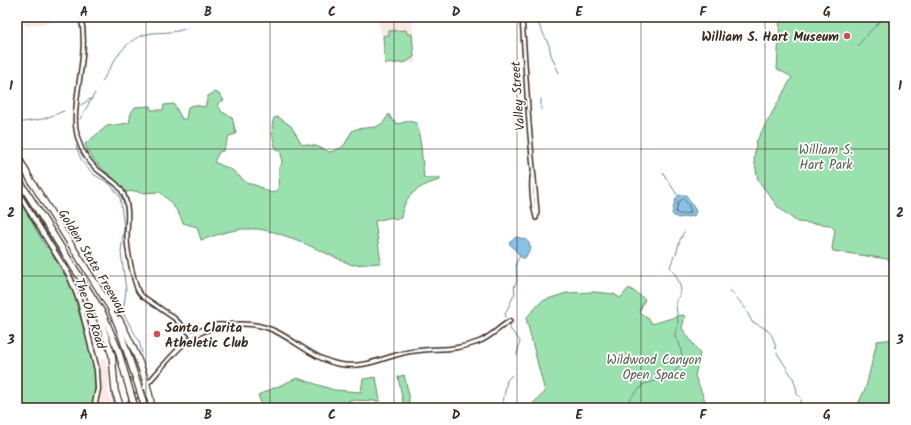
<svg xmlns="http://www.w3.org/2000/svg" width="911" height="425" font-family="Kalam,sans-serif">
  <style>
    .built { fill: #fae8e7 }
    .green { fill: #9ae1af; stroke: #6a8666 }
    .water { fill: #86c2e6; stroke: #688596 }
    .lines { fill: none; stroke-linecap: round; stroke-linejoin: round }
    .shore { stroke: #59676e; stroke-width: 1 }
    .stream { stroke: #688596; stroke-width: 1 }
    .tertiary-casing { stroke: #3b2a1e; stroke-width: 6 }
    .secondary-casing { stroke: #3b2a1e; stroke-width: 6 }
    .primary-casing { stroke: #3b2a1e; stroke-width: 7 }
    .motorway-casing { stroke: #3b2a1e; stroke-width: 8 }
    .tertiary { stroke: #fff; stroke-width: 3 }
    .secondary { stroke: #fff; stroke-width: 3.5 }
    .primary { stroke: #fff; stroke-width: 4 }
    .motorway { stroke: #fff; stroke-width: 5.5 }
    .motorway-bridge-casing { stroke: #3b2a1e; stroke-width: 8; stroke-linecap: butt }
    .motorway-bridge { stroke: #fff; stroke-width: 5.5 }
    .grid { fill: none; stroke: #3b2a1e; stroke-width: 1; stroke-opacity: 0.55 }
    .poi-dot { fill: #d1495b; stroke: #fff; stroke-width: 1.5 }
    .labels { text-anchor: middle; stroke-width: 3.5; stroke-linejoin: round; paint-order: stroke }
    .poi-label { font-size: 13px; font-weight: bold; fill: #3b2a1e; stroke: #fff; text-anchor: end }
    .street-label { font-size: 13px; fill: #3b2a1e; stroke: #fff }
    .park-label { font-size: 13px; fill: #58614a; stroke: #fff }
    .neatline { fill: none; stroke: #3b2a1e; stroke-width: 1.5 }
    .grid-label { font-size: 13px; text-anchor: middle; font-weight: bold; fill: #3b2a1e }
  </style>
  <rect width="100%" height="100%" fill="#fff"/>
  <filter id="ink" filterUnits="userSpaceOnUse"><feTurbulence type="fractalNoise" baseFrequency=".025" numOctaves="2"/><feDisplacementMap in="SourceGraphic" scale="8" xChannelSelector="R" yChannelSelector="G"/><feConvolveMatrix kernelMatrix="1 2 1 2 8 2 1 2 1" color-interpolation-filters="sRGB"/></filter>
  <g filter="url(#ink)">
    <g class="built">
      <path d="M21 17H77L78 19 26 26Z"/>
      <path d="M374 17H412L415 63 385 65 382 36 378 23Z"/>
      <path d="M105 358 109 375 108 392 113 408H98L102 387 101 369 99 359Z"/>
    </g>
    <g class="green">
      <path d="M780 17H894V260L833 251 832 248 835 230 830 225 797 222 778 207 758 180 754 159 756 142 792 77 777 69Z"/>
      <path d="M406 30 407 34H412L414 57 406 62 385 64 383 36 389 35V31Z"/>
      <path d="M215 92 219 94 224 100 217 104 222 112 232 117 236 134 229 136 223 151 219 152 214 162 232 170 247 183 258 186 271 193 278 190 279 167 282 164 281 152 276 150C273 140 270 127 274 118L278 117 291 126 302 144 316 146 330 152 341 148 345 144 352 131 356 129 376 127 383 123 389 114 392 120 398 124 408 121 417 123 421 146 424 178H440V180C419 186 404 194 401 218L395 220 393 217 375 221 381 263 352 265 297 240 274 232 258 229H242L226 232 201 240 197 227 183 223C178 210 170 201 160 192L140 193 136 191 126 192C112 173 94 168 85 144L107 126 129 123 131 113 135 107 150 106 151 110H163L164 105 174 104 182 119H186L188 107 193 105 205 107 208 96Z"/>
      <path d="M17 196 46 247H48C55 259 63 271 70 284 74 292 75 301 78 310 89 345 101 371 92 408H17Z"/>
      <path d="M629 288 645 299 639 312 650 320 652 324 682 315 685 316 682 328 700 354 695 376 708 408H528L545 392 526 318 542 301 566 293 594 292 614 294 620 298Z"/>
      <path d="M894 339V408H856L866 387 877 341Z"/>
      <path d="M404 375 409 395V408H400L403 402 398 377Z"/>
      <path d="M376 377 380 401 349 400 347 406 349 408H263L258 395 297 378 334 390 361 392 363 379Z"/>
    </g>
    <g class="water">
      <path d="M680 195H686L696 211 694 216 678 218 673 215 672 213C674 206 674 198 680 195Z"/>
      <path d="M516 237 525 239 529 243 531 248 525 258H522L509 243Z"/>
    </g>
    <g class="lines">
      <path class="shore" d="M683 199 688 204 691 212 685 214H678L676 212 678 203Z"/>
      <g class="stream">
        <path d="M535 17 549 45 551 55 559 73"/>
        <path d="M858 46C865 35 875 27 884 17"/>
        <path d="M102 82C114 61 125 36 153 33 165 32 176 33 187 28"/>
        <path d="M541 99V110"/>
        <path d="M81 105 92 98"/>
        <path d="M80 119 95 93"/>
        <path d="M17 123 43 119 64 111"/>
        <path d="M76 146 80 157 84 164 93 174 110 184 120 197 124 228 121 252 126 290 123 313 139 341 142 353"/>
        <path d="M663 173 678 196"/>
        <path d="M676 254 680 240 684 232"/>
        <path d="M729 289 746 309"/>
        <path d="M747 312 752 322C768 329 773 332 776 349"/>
        <path d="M506 317 505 314 515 293 514 287 517 281 516 263 520 256"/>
        <path d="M510 325V329L520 341 517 355"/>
        <path d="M777 353 793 378 796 387 797 394 800 397"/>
        <path d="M111 377 112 397 116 408"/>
        <path d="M502 408 507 380 512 375"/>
        <path d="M623 408 624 405 642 386 641 385 663 379 673 374 679 366 682 356 679 342 675 338V333L678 324 676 304 681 289 677 277 670 267 674 256"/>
        <path d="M800 408 801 400"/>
      </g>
      <g class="tertiary-casing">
        <g id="tertiary">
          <path d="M81 17C87 44 80 72 77 98 76 108 74 119 76 129 78 146 88 164 103 174 111 180 120 185 124 195 130 209 127 223 127 237 127 251 133 278 138 291L142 296 174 318 194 337"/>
          <path d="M522 17 529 124 537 212 536 218"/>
          <path d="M533 173C530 182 533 208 536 217"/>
          <path d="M191 333C202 332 211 323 223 325"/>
          <path d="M148 383C160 370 171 355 185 343 210 322 251 318 279 333 299 344 316 359 338 364 369 370 387 354 415 351 439 348 454 351 478 342 490 338 499 327 510 321"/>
        </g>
      </g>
      <g class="secondary-casing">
        <path id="secondary" d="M125 408 147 384"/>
      </g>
      <g class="primary-casing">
        <path id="primary" d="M17 191 69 275 80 302 97 370 98 389 94 408"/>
      </g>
      <g class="motorway-casing">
        <g id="motorway">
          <path d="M17 155 30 179 110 307 118 325 138 385"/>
          <path d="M17 177 103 314 118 350 130 391"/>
          <path d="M90 297 98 314 112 355 115 391 121 408"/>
          <path d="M119 319C134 348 147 376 152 408"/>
          <path d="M143 401 145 408"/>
        </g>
      </g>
      <use href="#tertiary" class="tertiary"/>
      <use href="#secondary" class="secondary"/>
      <use href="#primary" class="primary"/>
      <use href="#motorway" class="motorway"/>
      <g class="motorway-bridge-casing">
        <g id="motorway-bridge">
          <path d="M138 385 143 401"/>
          <path d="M130 391 135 408"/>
        </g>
      </g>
      <use href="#motorway-bridge" class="motorway-bridge"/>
    </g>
  </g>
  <path class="grid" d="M146 17V408M270 17V408M394 17V408M517 17V408M641 17V408M765 17V408M17 149H894M17 276H894"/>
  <g class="poi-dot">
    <circle cx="847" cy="36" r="4"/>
    <circle cx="157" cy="334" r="4"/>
  </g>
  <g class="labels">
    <g class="poi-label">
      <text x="839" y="41">William S. Hart Museum</text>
      <text x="165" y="332" text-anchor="start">Santa Clarita<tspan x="165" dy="15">Atheletic Club</tspan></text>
    </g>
    <g class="street-label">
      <text transform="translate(517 96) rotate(-94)" y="5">Valley Street</text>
      <text transform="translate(93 261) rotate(59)" y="5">Golden State Freeway</text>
      <text transform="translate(91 313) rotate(72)" y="5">The Old Road</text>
    </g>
    <g class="park-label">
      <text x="826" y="154">William S.<tspan x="826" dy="15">Hart Park</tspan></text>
      <text x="654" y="364">Wildwood Canyon<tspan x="654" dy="15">Open Space</tspan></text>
    </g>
  </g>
  <rect width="911" height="425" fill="none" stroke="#fff" stroke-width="44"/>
  <rect x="22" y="22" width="867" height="381" class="neatline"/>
  <g class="grid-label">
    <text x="84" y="16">A</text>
    <text x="208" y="16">B</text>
    <text x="332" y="16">C</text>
    <text x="456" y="16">D</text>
    <text x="579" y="16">E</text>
    <text x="703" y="16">F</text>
    <text x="827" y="16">G</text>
    <text x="11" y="90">1</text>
    <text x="900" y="90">1</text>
    <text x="11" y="217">2</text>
    <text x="900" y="217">2</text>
    <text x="11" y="344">3</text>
    <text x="900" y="344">3</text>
    <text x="84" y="419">A</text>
    <text x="208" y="419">B</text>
    <text x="332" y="419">C</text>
    <text x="456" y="419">D</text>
    <text x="579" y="419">E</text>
    <text x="703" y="419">F</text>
    <text x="827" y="419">G</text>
  </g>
</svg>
